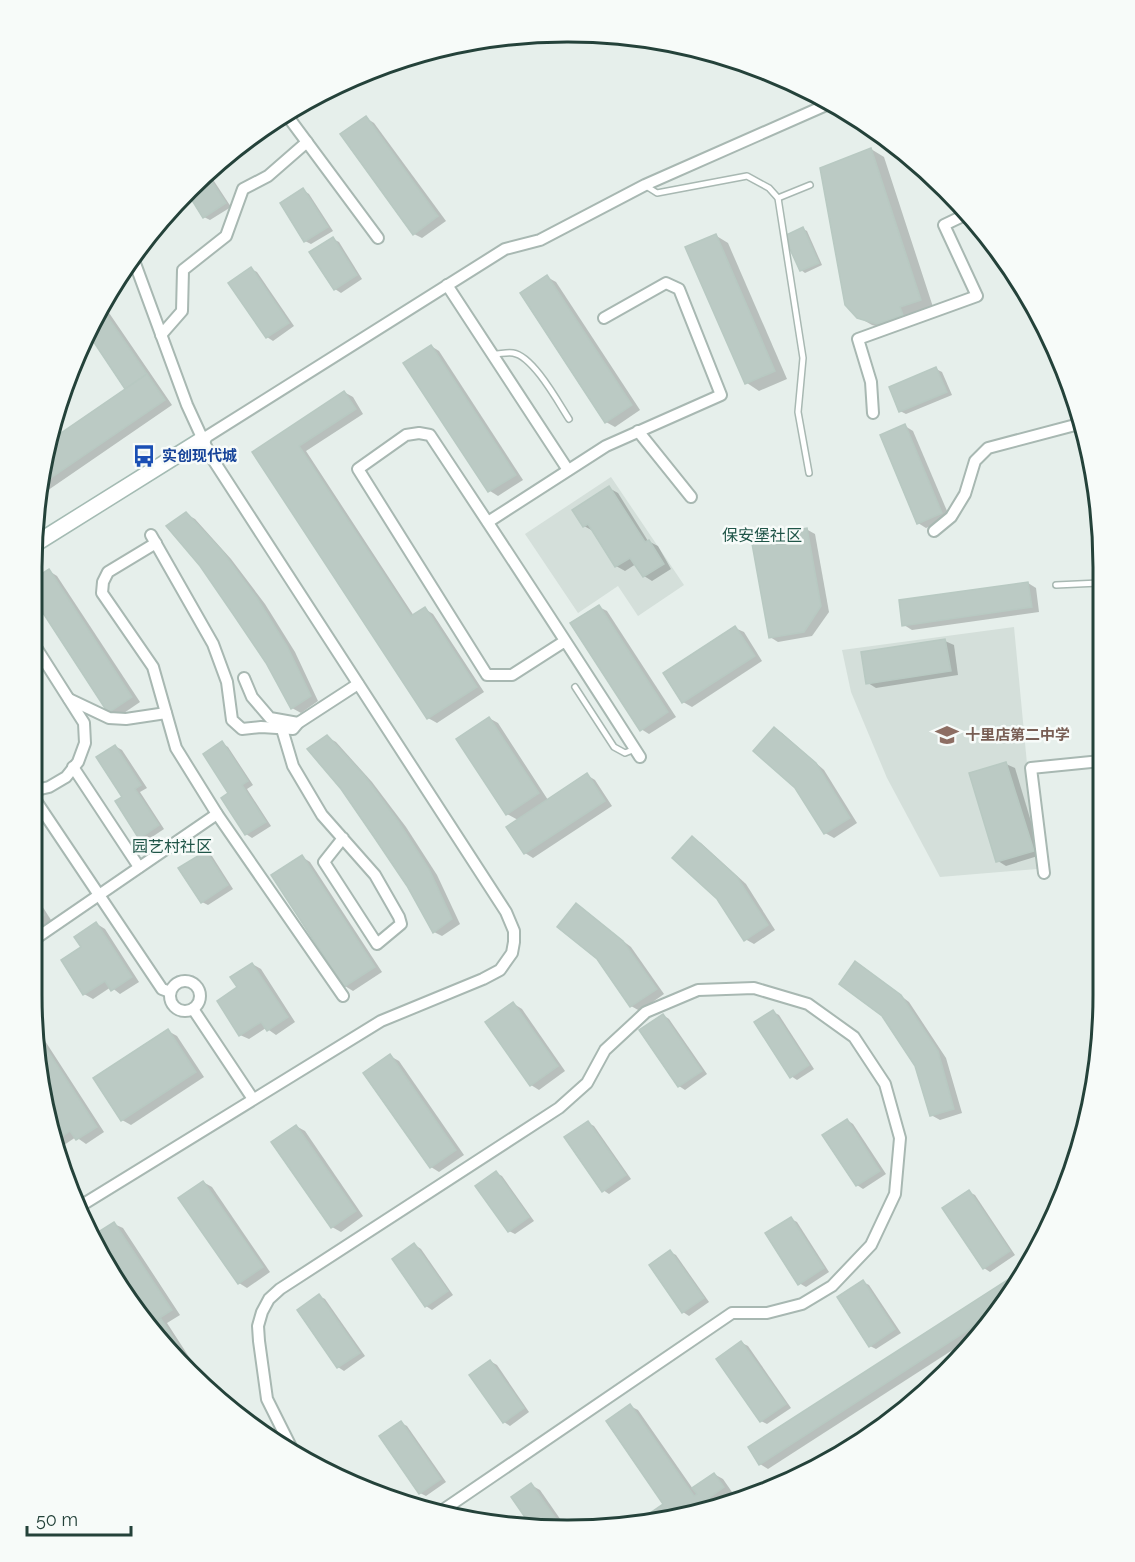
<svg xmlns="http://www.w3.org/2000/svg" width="1135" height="1562" font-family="Raleway,'Noto Sans SC',sans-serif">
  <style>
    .built { fill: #d4dfda }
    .shadow { fill: #0003 }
    .building { fill: #bbcac4; stroke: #b8c9c2; stroke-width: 1.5 }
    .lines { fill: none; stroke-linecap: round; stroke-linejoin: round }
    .lane-casing { stroke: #a8b8b2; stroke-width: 8 }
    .street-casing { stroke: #a8b8b2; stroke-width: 14 }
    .secondary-casing { stroke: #a4bbb3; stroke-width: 18 }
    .lane { stroke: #fff; stroke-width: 5 }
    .street { stroke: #fff; stroke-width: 10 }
    .secondary { stroke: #fff; stroke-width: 15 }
    .labels { text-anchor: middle; stroke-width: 5; stroke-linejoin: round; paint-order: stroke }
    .transit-label { font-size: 15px; font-weight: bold; fill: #164399; stroke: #f7fbf9; text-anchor: start }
    .education-label { font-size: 15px; font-weight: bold; fill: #785e54; stroke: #f7fbf9; text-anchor: start }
    .neighbourhood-label { font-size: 16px; fill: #1f5548; stroke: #f7fbf9 }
    .rim { fill: none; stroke: #24423a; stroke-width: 3 }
  </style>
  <rect width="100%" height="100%" fill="#e6efeb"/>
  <g class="built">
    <path d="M611 477 684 585 638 616 618 586 578 613 525 534Z"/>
    <path d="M1014 627 1037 869 940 877 887 778 851 692 842 650Z"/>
  </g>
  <g class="shadow">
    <path d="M366 118 374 123 446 221 422 238 414 234Z"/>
    <path d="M871 149 884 157 933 307 912 314 915 322 891 330 872 325 858 317Z"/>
    <path d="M210 175 231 207 210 220 204 217 191 196Z"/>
    <path d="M303 190 309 194 333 231 311 244 305 241Z"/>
    <path d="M803 229 807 231 822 265 805 273 801 270Z"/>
    <path d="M715 235 728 243 787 379 759 391 747 383 687 248Z"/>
    <path d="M333 239 339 242 362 279 341 293 335 289Z"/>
    <path d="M251 269 257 272 294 326 273 341 267 337Z"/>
    <path d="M547 277 556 282 640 410 615 427 606 422Z"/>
    <path d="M105 307 172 405 41 495 48 444 127 389 91 337Z"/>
    <path d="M431 346 439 351 523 480 498 496 490 491 405 363Z"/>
    <path d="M936 369 942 372 952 395 906 414 900 411Z"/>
    <path d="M344 392 353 397 363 414 306 451 414 616 425 609 433 614 484 692 437 723 428 718 254 452Z"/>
    <path d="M905 426 913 431 950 518 926 528 918 523Z"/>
    <path d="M609 488 618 493 648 541 658 546 671 569 652 581 644 576 636 564 625 571 616 566 593 531 584 526Z"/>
    <path d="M186 514 195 519 231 559 265 604 295 652 318 701 301 713 292 708 267 662 201 565Z"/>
    <path d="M806 529 815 534 829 612 812 636 778 642 770 637Z"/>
    <path d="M49 571 57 576 140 702 118 717 109 712 32 593V582Z"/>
    <path d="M1028 583 1036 588 1039 612 912 630 904 625Z"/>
    <path d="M599 607 607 611 676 717 649 734 641 729Z"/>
    <path d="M735 628 744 632 762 661 692 707 683 702Z"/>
    <path d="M945 641 954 645 958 675 876 688 868 683Z"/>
    <path d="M489 718 498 723 548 800 587 775 595 780 612 806 533 858 525 853 518 820 507 814Z"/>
    <path d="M774 728 782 733 824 770 857 823 834 838 825 833Z"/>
    <path d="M327 737 336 742 372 782 406 827 437 875 460 924 442 936 434 932Z"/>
    <path d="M222 743 228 747 253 785 247 789 271 826 252 838 246 834 223 798 230 794Z"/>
    <path d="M115 746 122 750 147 788 140 792 164 829 146 841 140 838 124 797Z"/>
    <path d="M1006 764 1015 768 1041 855 1006 866 998 861Z"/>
    <path d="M693 838 701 843 746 884 775 930 754 944 745 939Z"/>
    <path d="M206 852 212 856 233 889 208 905 202 902Z"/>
    <path d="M302 857 310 862 382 972 353 991 345 986Z"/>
    <path d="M32 890 51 920 32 933Z"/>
    <path d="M576 905 631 947 664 994 640 1011 631 1006Z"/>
    <path d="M97 924 105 929 139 982 120 994 111 987 93 999 84 994 63 961 83 947Z"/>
    <path d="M252 964 261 969 295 1022 276 1035 266 1028 249 1039 240 1035 239 988Z"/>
    <path d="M864 968 909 1002 946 1058 962 1113 940 1120 931 1115 917 1065Z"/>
    <path d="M514 1004 522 1009 565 1071 539 1090 531 1085Z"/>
    <path d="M773 1012 779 1015 814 1069 797 1080 791 1076Z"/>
    <path d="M663 1015 669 1019 707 1074 685 1090 679 1086Z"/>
    <path d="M36 1027 104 1132 86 1144 76 1137 58 1149 50 1134 45 1099 49 1097 44 1090Z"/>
    <path d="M168 1031 177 1036 204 1077 131 1125 122 1120Z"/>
    <path d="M390 1056 399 1061 464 1155 439 1172 431 1167Z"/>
    <path d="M847 1120 853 1124 886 1174 863 1189 857 1185Z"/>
    <path d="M588 1123 594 1126 631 1179 609 1194 603 1190Z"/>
    <path d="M296 1126 305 1131 363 1216 341 1232 332 1227Z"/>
    <path d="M496 1173 502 1176 534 1221 515 1234 509 1231Z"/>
    <path d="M203 1182 212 1187 270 1272 247 1288 239 1283Z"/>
    <path d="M969 1192 975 1195 1015 1255 990 1272 984 1268Z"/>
    <path d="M791 1219 797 1222 829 1272 806 1287 799 1283Z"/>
    <path d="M114 1224 123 1228 180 1315 167 1323 217 1400 122 1292 96 1235Z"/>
    <path d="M415 1245 421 1249 453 1295 432 1310 426 1306Z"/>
    <path d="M670 1252 676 1255 709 1302 689 1316 683 1312Z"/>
    <path d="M1021 1273 982 1331 768 1469 760 1464Z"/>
    <path d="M863 1282 869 1285 901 1333 876 1349 870 1346Z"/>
    <path d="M319 1296 325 1299 365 1356 344 1371 338 1367Z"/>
    <path d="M742 1343 748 1346 791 1408 767 1424 761 1421Z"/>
    <path d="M490 1361 497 1365 529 1412 510 1426 504 1422Z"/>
    <path d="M630 1406 638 1410 693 1489 714 1474 723 1479 732 1492 717 1505 634 1526 665 1504Z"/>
    <path d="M401 1423 407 1426 446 1482 426 1496 420 1493Z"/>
    <path d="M531 1485 540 1490 565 1526H533Z"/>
  </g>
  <g class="building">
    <path d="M366 116 438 216 413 235 340 134Z"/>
    <path d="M871 148 921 300 900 307 903 315 877 324 857 318 845 305 820 168Z"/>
    <path d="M209 177 226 203 203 218 190 197Z"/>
    <path d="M303 188 328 227 304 242 280 203Z"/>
    <path d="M803 227 819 263 800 271 784 236Z"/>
    <path d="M716 234 775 371 745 384 685 247Z"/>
    <path d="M333 237 357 275 334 290 309 252Z"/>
    <path d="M251 267 289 323 266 338 228 283Z"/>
    <path d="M547 275 632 405 605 423 520 293Z"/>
    <path d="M103 310 147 374 125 389 91 338Z"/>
    <path d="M431 345 516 475 488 492 403 363Z"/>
    <path d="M936 367 947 392 899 412 889 387Z"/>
    <path d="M147 374 165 400 42 484 48 442Z"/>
    <path d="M344 391 356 409 299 446 411 616 425 607 477 687 427 719 252 452Z"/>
    <path d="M905 424 942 513 917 524 880 435Z"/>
    <path d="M609 486 645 542 649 540 664 564 643 577 630 558 615 567 588 524 583 527 572 510Z"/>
    <path d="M186 512 223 552 257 598 287 646 311 696 291 709 266 663 233 614 200 566 166 526Z"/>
    <path d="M807 528 821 606 804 632 769 638 751 538Z"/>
    <path d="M49 569 132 697 108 713 32 596V580Z"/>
    <path d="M1028 582 1032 607 902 626 899 600Z"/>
    <path d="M599 605 668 712 640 731 570 623Z"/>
    <path d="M735 626 755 656 682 703 663 673Z"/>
    <path d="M945 639 951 671 866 684 861 652Z"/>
    <path d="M489 717 539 793 506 815 456 739Z"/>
    <path d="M774 727 816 763 850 818 824 834 795 788 753 751Z"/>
    <path d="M327 735 364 775 398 821 429 869 452 919 433 933 407 886 374 837 341 789 307 749Z"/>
    <path d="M222 741 248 781 242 785 266 822 245 835 221 798 228 793 203 754Z"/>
    <path d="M115 745 141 785 135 789 159 825 139 839 115 801 122 797 96 757Z"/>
    <path d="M1006 762 1034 851 996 862 969 773Z"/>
    <path d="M587 773 605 801 524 854 506 827Z"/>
    <path d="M692 836 737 877 768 925 744 941 717 899 672 858Z"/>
    <path d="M206 851 228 885 201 903 178 868Z"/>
    <path d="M302 855 375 967 344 987 271 875Z"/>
    <path d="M32 897 44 915 32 923Z"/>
    <path d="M576 903 623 941 657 989 630 1007 597 959 557 927Z"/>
    <path d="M96 922 132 977 111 991 105 981 83 995 61 960 81 947 74 937Z"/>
    <path d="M855 961 901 995 938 1051 954 1109 930 1116 915 1066 882 1016 839 984Z"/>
    <path d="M252 963 288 1017 267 1031 261 1022 239 1036 217 1001 237 987 230 977Z"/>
    <path d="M513 1002 558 1066 530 1086 485 1022Z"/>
    <path d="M773 1010 809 1065 790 1078 754 1022Z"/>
    <path d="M663 1014 702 1071 678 1087 639 1030Z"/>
    <path d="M168 1029 196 1072 121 1121 93 1078Z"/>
    <path d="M37 1034 97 1127 76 1140 70 1131 54 1142 50 1134 47 1097Z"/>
    <path d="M390 1054 456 1150 430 1168 363 1073Z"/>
    <path d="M847 1119 880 1171 856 1186 822 1135Z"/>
    <path d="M588 1121 626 1175 602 1192 564 1137Z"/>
    <path d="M296 1125 356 1211 331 1228 271 1142Z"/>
    <path d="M496 1171 529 1217 508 1232 475 1186Z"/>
    <path d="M203 1181 263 1267 238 1284 178 1198Z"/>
    <path d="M969 1190 1010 1251 983 1269 942 1208Z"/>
    <path d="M791 1217 824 1268 798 1285 765 1233Z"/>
    <path d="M114 1222 172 1310 150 1324 122 1292 95 1234Z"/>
    <path d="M414 1243 448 1291 425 1307 392 1259Z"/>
    <path d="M670 1250 704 1298 682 1313 649 1265Z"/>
    <path d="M1023 1270 993 1314 759 1465 748 1447Z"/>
    <path d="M863 1280 895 1329 869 1347 837 1297Z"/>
    <path d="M319 1294 360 1353 337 1368 297 1310Z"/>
    <path d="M161 1319 205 1387 151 1325Z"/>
    <path d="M741 1341 786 1404 760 1422 716 1359Z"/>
    <path d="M490 1360 524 1408 503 1423 469 1375Z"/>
    <path d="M630 1404 694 1496 697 1494 692 1488 714 1473 724 1487 709 1498 712 1503 705 1508 631 1526 663 1504 606 1421Z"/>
    <path d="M401 1421 441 1479 419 1494 379 1436Z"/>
    <path d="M531 1483 561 1526H531L511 1497Z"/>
  </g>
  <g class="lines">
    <g class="lane-casing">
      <g id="lane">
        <path d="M646 186 657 193 747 176 769 188 778 198 803 358 798 412 809 473"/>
        <path d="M778 198 810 185"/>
        <path d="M494 354C500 354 507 352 513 353 533 356 558 402 569 419"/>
        <path d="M1056 585 1099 583"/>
        <path d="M575 687 614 747 625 753 635 749"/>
      </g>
    </g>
    <g class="street-casing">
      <g id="street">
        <path d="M286 114 378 238"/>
        <path d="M447 285 568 470"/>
        <path d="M161 335 182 311 183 270 226 236 243 189 268 176 307 142"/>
        <path d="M873 413 871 382 858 339 977 296 944 225 967 214"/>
        <path d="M638 431 691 497"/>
        <path d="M203 439 505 249 540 240 645 185 833 102"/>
        <path d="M488 522 606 446 721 395 679 289 666 283 604 318"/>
        <path d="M934 531 951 517 965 494 975 461 988 448 1079 424"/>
        <path d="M151 535 213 644 227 682 232 720 242 729 261 727 293 729 298 723 358 684"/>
        <path d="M156 543 108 572 103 582 102 593 153 667 176 748 217 814 343 996"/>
        <path d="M565 641 512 675H487L358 469 406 435 419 433 430 435C501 542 571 649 640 757"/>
        <path d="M244 678 252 697 270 718 298 723"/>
        <path d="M69 699 109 718 126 719 166 713"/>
        <path d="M282 729 293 766 322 815 375 875 399 917 401 924 377 944 324 862 343 838"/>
        <path d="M73 767 139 867"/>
        <path d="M32 791 49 787 66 777 78 762 85 743 84 723 37 649 32 647"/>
        <path d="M32 795 162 989 170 992"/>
        <path d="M1044 873 1031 768 1101 761"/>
        <path d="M32 941 217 814"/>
        <circle cx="185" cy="996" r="15"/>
        <path d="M193 1009 253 1099"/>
        <path d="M82 1205 381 1021 483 979 500 970 512 953 514 942V931L506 912 210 455 187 405 133 258"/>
        <path d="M292 1449 267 1399 259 1341 258 1326 262 1312 269 1299 280 1289 559 1108 587 1083 605 1050 646 1012 698 990 754 988 808 1004 854 1037 885 1084 900 1138 895 1194 871 1245 832 1286 802 1304 767 1313H732L443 1510"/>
      </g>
    </g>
    <g class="secondary-casing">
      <path id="secondary" d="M35 544 203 439"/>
    </g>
    <use href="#lane" class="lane"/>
    <use href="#street" class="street"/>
    <use href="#secondary" class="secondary"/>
  </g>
  <defs>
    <g id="bus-bare" transform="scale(1.8)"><path d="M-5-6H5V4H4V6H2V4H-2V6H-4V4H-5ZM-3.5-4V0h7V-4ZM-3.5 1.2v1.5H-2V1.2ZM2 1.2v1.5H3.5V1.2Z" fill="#1a4fb4" stroke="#f7fbf9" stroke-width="2.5" paint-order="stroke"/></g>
    <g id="school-bare" transform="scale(1.8)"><path d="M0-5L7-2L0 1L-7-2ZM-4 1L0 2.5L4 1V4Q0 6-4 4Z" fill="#8d6e63" stroke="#f7fbf9" stroke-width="2.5" paint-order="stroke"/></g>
  </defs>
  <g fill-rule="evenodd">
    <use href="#bus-bare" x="144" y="456"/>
    <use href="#school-bare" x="947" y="735"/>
  </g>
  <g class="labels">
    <g class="transit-label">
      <text x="162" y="461">实创现代城</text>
    </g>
    <g class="education-label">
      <text x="965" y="740">十里店第二中学</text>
    </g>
    <g class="neighbourhood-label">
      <text x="762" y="541">保安堡社区</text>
      <text x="172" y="852">园艺村社区</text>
    </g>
  </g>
  <path d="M0 0H1135V1562H0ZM567 42H568A525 525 0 0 1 1093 567V995A525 525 0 0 1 568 1520H567A525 525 0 0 1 42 995V567A525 525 0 0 1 567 42Z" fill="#f7fbf9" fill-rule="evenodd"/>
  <path class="rim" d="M567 42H568A525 525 0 0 1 1093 567V995A525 525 0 0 1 568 1520H567A525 525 0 0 1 42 995V567A525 525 0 0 1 567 42Z"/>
  <path d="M27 1526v9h104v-9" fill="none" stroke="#24423a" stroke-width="3"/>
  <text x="36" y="1526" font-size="18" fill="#24423a" stroke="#f7fbf9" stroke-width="4.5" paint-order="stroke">50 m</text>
</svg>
